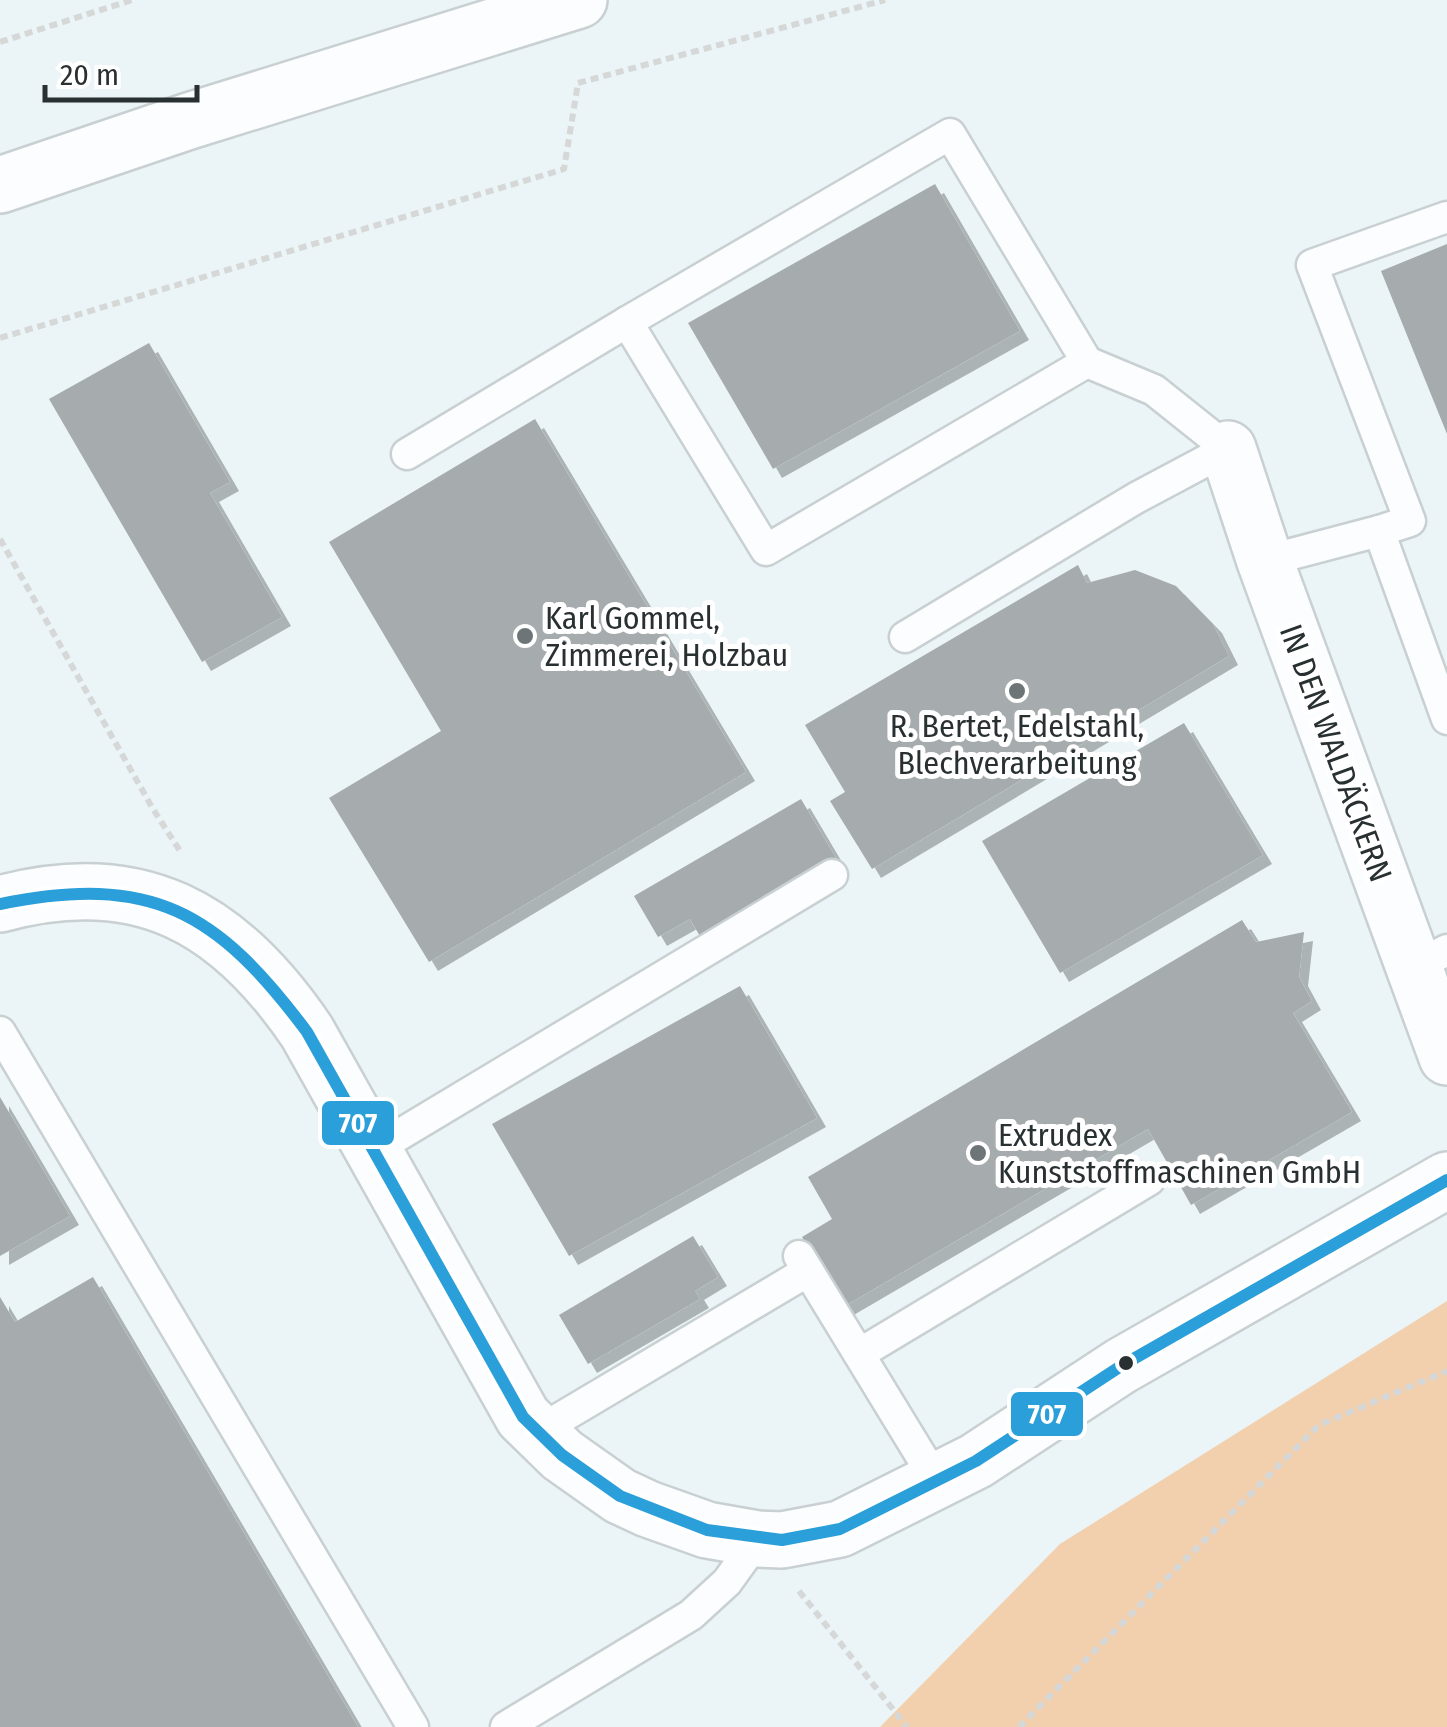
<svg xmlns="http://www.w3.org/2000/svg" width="1447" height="1727" font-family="'Fira Sans Condensed',sans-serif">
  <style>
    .forest { fill: #f2cfad }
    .building { fill: #a6acad; filter: url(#shadow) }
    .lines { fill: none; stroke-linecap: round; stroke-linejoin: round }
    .service-casing { stroke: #c8d0d2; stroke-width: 35 }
    .minor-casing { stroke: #c8d0d2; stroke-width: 60 }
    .primary-casing { stroke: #c8d0d2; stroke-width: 60 }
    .path { stroke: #d6d8d8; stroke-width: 6; stroke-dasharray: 8 5; stroke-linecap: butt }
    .service { stroke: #fcfdfe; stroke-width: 30 }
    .minor { stroke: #fcfdfe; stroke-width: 55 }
    .primary { stroke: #fcfdfe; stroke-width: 55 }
    .bus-1-casing { stroke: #fff; stroke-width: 20 }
    .bus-1 { stroke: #2b9fd9; stroke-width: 12 }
    .poi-dot { fill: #6d7576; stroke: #fff; stroke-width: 4 }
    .bus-dot { fill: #293031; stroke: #fff; stroke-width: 4 }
    .labels { text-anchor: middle; stroke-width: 10; stroke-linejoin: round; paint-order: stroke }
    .poi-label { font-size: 32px; fill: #293031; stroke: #fff; text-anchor: start }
    .street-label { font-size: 32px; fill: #293031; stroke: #fff }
    .line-badge { stroke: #fff; stroke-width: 4 }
    .badge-label { font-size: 28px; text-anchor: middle; font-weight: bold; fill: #fff }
  </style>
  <defs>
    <filter id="shadow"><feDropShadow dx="9" dy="9" stdDeviation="0" flood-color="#0004"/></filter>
  </defs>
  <rect width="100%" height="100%" fill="#ebf4f6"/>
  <path class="forest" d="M1447 1301V1727H880L1060 1544Z"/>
  <g class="building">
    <path d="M935 184 1020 331 773 469 688 323Z"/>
    <path d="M1447 244V434L1381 271Z"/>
    <path d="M149 343 230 482 210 493 282 617 202 662 49 399Z"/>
    <path d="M535 419 746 772 429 962 329 798 441 731 329 542Z"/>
    <path d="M1078 565 1087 583 1135 570 1176 586 1213 624 1229 656 872 869 830 801 845 792 805 725Z"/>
    <path d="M1184 723 1263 855 1060 973 982 841Z"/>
    <path d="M801 799 837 860 701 938 690 919 658 937 634 896Z"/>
    <path d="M1242 920 1256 942 1304 932 1299 977 1312 1001 1293 1013 1352 1112 1191 1205 1148 1129 843 1307 802 1237 832 1219 808 1177Z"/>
    <path d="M740 986 817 1118 569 1256 492 1124Z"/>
    <path d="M0 1097 70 1216 0 1256Z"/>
    <path d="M693 1236 718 1277 695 1291 700 1299 588 1364 559 1315Z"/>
    <path d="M93 1277 358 1727H0V1297L15 1322Z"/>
  </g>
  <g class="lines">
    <g class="service-casing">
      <g id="service">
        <path d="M407 454 627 322"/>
        <path d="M1379 531 1410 521 1312 265 1447 217"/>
        <path d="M1265 561 1379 531 1447 719"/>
        <path d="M905 637 1136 498 1228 449 1154 390 1087 362 766 550 627 322 950 134 1087 362"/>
        <path d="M1415 967 1447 950"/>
        <path d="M0 1032 413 1727"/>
        <path d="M374 1150 832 875"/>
        <path d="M799 1256 937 1482"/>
        <path d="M859 1354 1149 1180"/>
        <path d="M537 1432 808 1271"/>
        <path d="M506 1727 691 1615 727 1582 758 1539"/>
      </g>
    </g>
    <g class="minor-casing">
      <g id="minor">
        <path d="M1228 449 1265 561 1447 1057"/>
        <path d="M0 904C139 866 229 917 307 1032L523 1417 562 1455 620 1496 648 1509 707 1530 758 1539 782 1540 840 1529 976 1461 1121 1366 1447 1180"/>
      </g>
    </g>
    <g class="primary-casing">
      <path id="primary" d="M0 185 189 121 579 0"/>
    </g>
    <g class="path">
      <path d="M0 42 132 0"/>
      <path d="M0 338 564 169 578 83 885 0"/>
      <path d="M0 539 153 809 182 854"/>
      <path d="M799 1591 907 1727"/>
      <path d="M1019 1727 1319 1425 1447 1371"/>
    </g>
    <use href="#service" class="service"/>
    <use href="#minor" class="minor"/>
    <use href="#primary" class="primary"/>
    <g class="bus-1-casing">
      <path id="bus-1" d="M0 904C151 873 217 911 307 1032L523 1417 562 1455 620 1496 707 1530 782 1540 840 1529 976 1461 1121 1366 1447 1180"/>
    </g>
    <use href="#bus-1" class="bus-1"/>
  </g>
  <g class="poi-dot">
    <circle cx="525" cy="636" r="10"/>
    <circle cx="1017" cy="691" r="10"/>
    <circle cx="978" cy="1153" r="10"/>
  </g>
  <circle class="bus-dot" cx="1126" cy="1363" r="9"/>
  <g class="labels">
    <g class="poi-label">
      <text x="545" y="629">Karl Gommel,<tspan x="545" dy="37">Zimmerei, Holzbau</tspan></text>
      <text x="1017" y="737" text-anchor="middle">R. Bertet, Edelstahl,<tspan x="1017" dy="37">Blechverarbeitung</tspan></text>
      <text x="998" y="1146">Extrudex<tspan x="998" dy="37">Kunststoffmaschinen GmbH</tspan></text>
    </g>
    <g class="street-label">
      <text transform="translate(1336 753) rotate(70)" y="11">IN DEN WALDÄCKERN</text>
    </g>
  </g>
  <g class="line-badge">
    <rect x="320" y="1099" width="76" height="48" rx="10" fill="#2b9fd9"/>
    <rect x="1009" y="1390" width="76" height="48" rx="10" fill="#2b9fd9"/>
  </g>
  <g class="badge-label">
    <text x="358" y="1133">707</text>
    <text x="1047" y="1424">707</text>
  </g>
  <path d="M45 85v15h152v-15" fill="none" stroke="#293031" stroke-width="5"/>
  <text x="60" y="85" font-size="30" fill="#293031" stroke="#ffffff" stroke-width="8" paint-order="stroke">20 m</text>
</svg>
